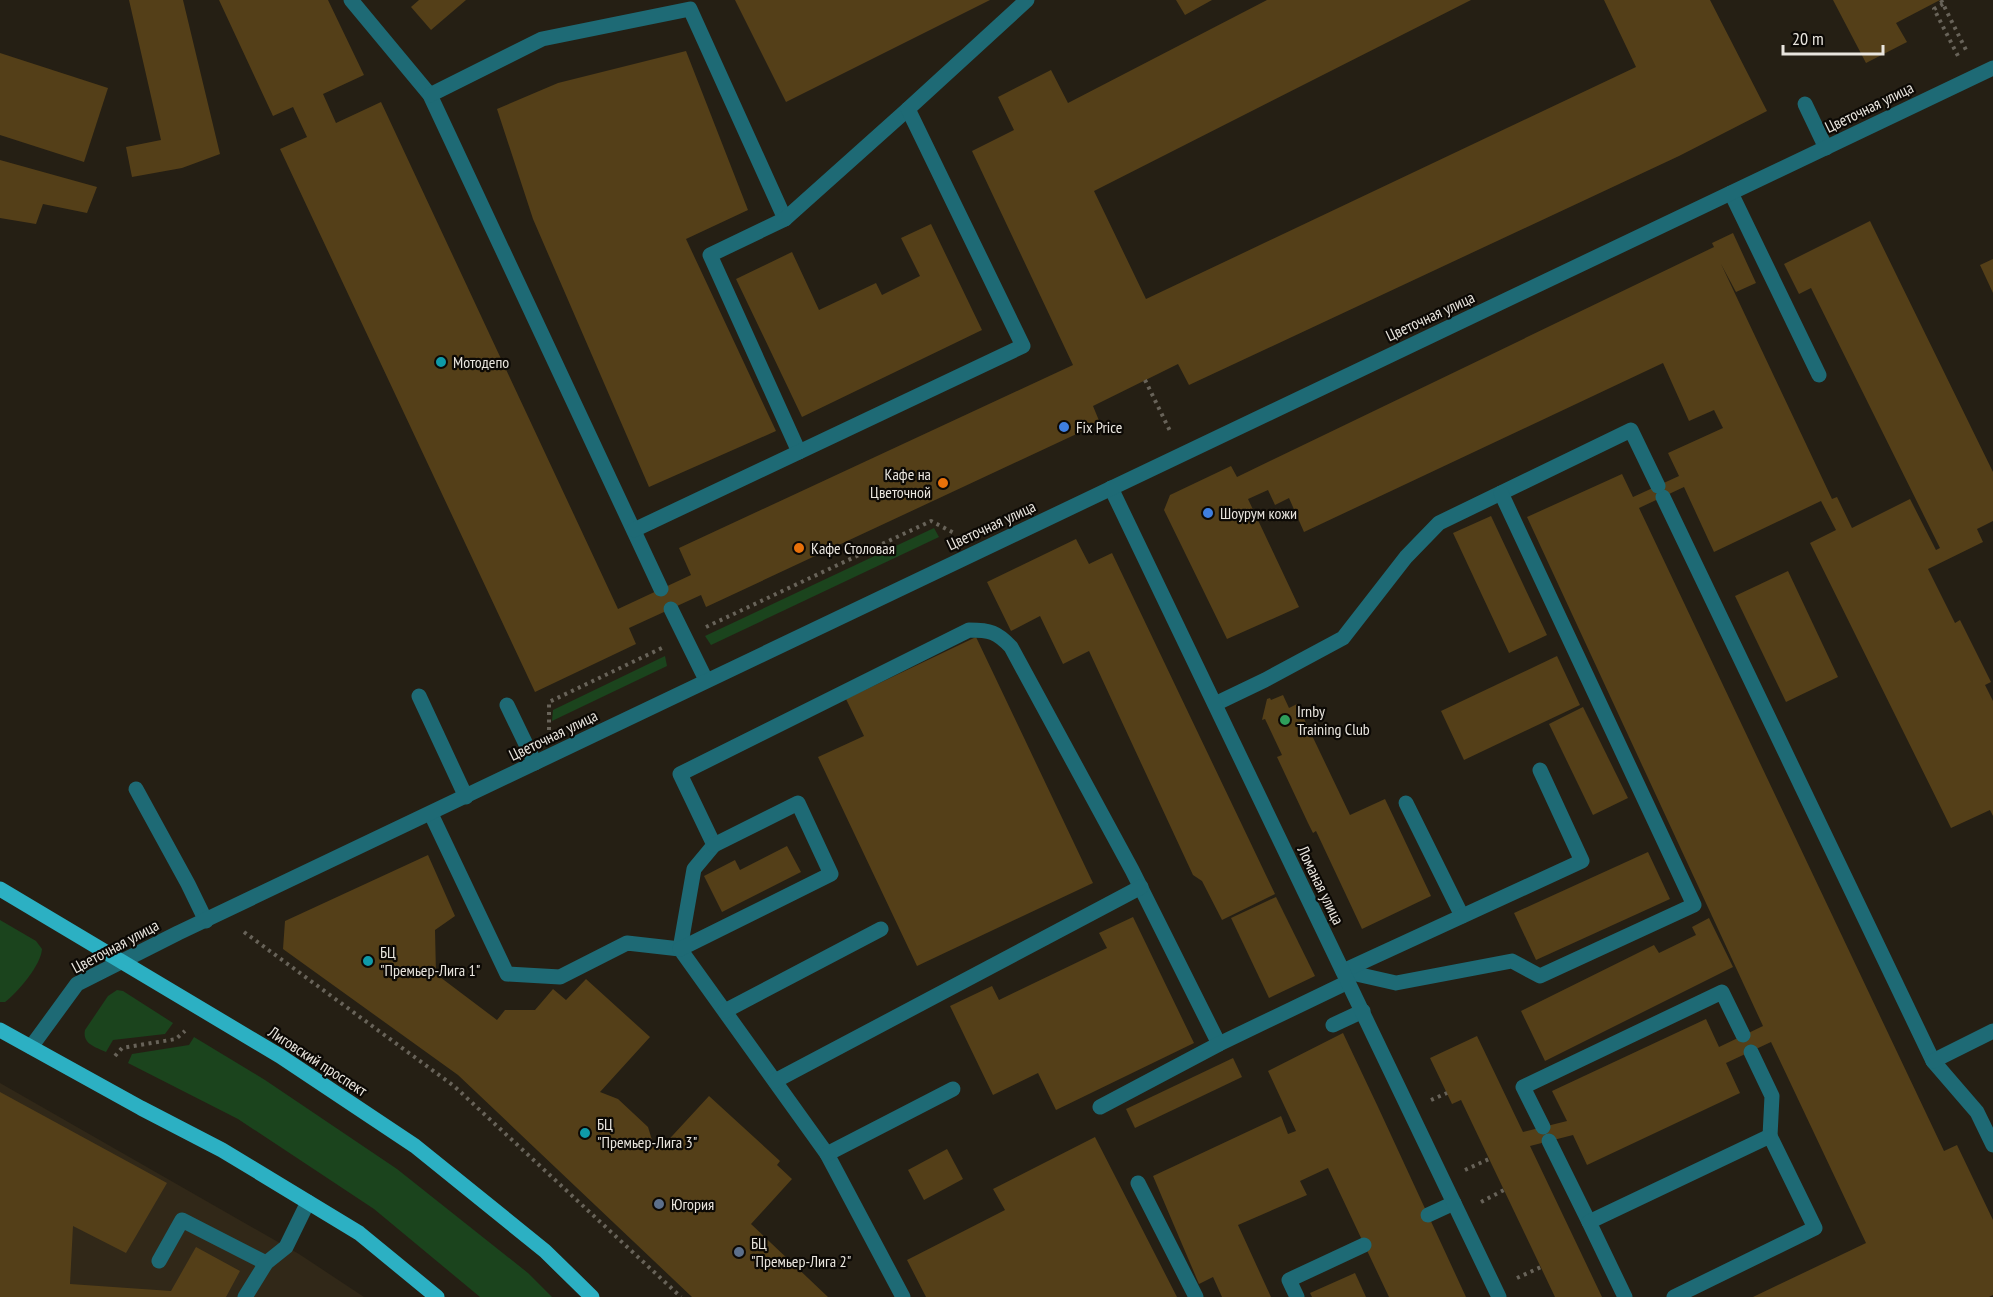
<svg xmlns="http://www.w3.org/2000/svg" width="1993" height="1297" font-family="'PT Sans Narrow',sans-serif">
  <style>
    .built { fill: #312818 }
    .green { fill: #1b441d }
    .building { fill: #543f18 }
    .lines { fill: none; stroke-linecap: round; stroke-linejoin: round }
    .path { stroke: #686359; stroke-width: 4; stroke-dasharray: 3 4.5; stroke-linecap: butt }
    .service { stroke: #1e6a75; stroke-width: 15 }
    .minor { stroke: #1e6a75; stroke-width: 15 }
    .primary { stroke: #2cb0c3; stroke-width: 15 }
    .culture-dot { fill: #0f9aa8; stroke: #0c0905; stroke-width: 2 }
    .shop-dot { fill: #3f7fe0; stroke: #0c0905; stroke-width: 2 }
    .food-dot { fill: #e8710a; stroke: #0c0905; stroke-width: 2 }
    .leisure-dot { fill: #2e9e5b; stroke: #0c0905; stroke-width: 2 }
    .service-dot { fill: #5c6f8a; stroke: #0c0905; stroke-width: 2 }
    .labels { text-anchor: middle; stroke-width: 4.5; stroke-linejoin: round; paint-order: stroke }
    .street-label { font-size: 16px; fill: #e9e5de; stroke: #0c0905 }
    .poi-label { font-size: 16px; fill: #e9e5de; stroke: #0c0905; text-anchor: start }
  </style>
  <rect width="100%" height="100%" fill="#251f14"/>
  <path class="built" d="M0 1083 299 1254 364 1297H0Z"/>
  <g class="green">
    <path d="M934 528 939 537 711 645 705 636Z"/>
    <path d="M665 656 667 666 552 721 553 710Z"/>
    <path d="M0 920 36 941 42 949C41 965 18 992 5 1002H0Z"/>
    <path d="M117 990 123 991 173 1023 165 1034 113 1040 106 1052C96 1047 82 1044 85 1030L108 996Z"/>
    <path d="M194 1037 265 1080 397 1169 528 1273 552 1297H480L374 1209 238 1119 128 1063 132 1054 189 1045Z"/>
  </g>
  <g class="building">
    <path d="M129 0H183L220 154 182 168 132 177 126 147 161 140Z"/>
    <path d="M219 0H328L364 75 323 94 336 123 381 102 618 609 691 575 679 548 1073 365 972 151 1014 130 998 97 1051 70 1068 103 1267 0H1471L1094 191 1146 299 1636 67 1604 0H1710L1767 111 1679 156 1189 385 1178 364 1093 406 1100 423 706 607 701 595 629 628 636 644 535 692 280 149 307 137 293 107 273 116Z"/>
    <path d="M419 0H466L431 30 411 7Z"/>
    <path d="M735 0H990L786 102Z"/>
    <path d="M1176 0H1212L1185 15Z"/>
    <path d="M1833 0H1940L1896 23 1907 42 1866 63Z"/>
    <path d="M686 51 748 210 686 239 776 431 649 487 533 219 497 109 558 83Z"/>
    <path d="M0 53 108 88 84 162 0 135Z"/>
    <path d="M0 160 97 187 87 213 43 204 36 224 0 218Z"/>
    <path d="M1870 221 1993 472V521L1977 529 1983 542 1928 569 1955 623 1960 620 1991 682 1985 685 1993 701V816L1990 810 1951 828 1810 543 1836 530 1821 501 1714 552 1684 487 1639 508 1944 1151 1957 1145 1993 1220V1295L1989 1297H1753L1866 1243 1771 1042 1726 1063 1740 1093 1587 1165 1573 1135 1530 1146 1602 1297H1555L1461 1100 1452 1104 1430 1058 1477 1036 1523 1132 1567 1121 1552 1091 1706 1019 1719 1047 1763 1026 1527 517 1622 474 1633 497 1679 476 1668 453 1723 428 1714 410 1689 421 1663 363 1304 532 1289 498 1275 505 1268 490 1248 499 1299 607 1227 639 1164 510 1170 495 1231 466 1237 477 1714 247 1712 243 1733 233 1756 283 1736 292 1721 264 1832 499 1837 497 1852 528 1910 499 1936 550 1940 548 1811 288 1799 294 1784 264Z"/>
    <path d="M931 224 982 330 802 417 736 279 792 252 819 310 876 283 882 295 920 276 901 238Z"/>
    <path d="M1993 259V293L1980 265Z"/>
    <path d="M1491 516 1547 635 1509 653 1453 533Z"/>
    <path d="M1076 539 1089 564 1112 553 1275 894 1222 920 1202 881 1193 875 1089 651 1063 664 1040 616 1011 631 987 582Z"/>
    <path d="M1788 571 1838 677 1786 702 1735 596Z"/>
    <path d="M976 637 1093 883 917 966 818 757 864 736 846 699Z"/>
    <path d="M1557 656 1580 705 1464 760 1441 711Z"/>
    <path d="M1283 695 1289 708 1297 704 1350 815 1385 799 1431 896 1362 929 1316 831 1313 833 1308 823 1277 757 1282 755 1265 719 1262 720 1267 699 1270 698 1271 700Z"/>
    <path d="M1583 707 1628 798 1593 815 1549 724Z"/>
    <path d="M787 846 801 872 722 912 704 876 735 860 740 870Z"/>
    <path d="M1648 852 1670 899 1536 960 1514 913Z"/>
    <path d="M428 855 455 916 435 930 436 974 497 1020 505 1010H535L553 989 566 1000 586 979 650 1037 600 1092 618 1099 648 1127 652 1140 661 1148 709 1096 780 1161 777 1165 792 1179 751 1224 828 1297H692L458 1075 283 949 285 921Z"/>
    <path d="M1276 897 1315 976 1269 998 1231 918Z"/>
    <path d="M1133 917 1194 1043 1056 1110 1038 1073 993 1095 950 1006 992 986 999 1000 1107 948 1099 933Z"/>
    <path d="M1709 918 1733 967 1545 1061 1521 1011 1654 945 1659 953 1696 935 1692 927Z"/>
    <path d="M1343 1033 1378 1107 1466 1297H1389L1328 1168 1300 1181 1307 1195 1238 1225 1271 1297H1222L1213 1277 1199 1284 1153 1176 1281 1116 1288 1134 1296 1131 1268 1071Z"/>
    <path d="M1233 1058 1242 1077 1135 1128 1126 1109Z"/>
    <path d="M0 1092 167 1183 126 1253 73 1226 70 1284 171 1291 196 1247 240 1271 226 1297H0Z"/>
    <path d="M1095 1137 1177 1297H926L907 1260 1005 1210 993 1189Z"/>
    <path d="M947 1149 963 1179 924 1200 908 1170Z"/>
    <path d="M1355 1273 1366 1297H1312L1310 1293Z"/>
  </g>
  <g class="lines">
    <g class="path">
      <path d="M1941 0 1967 52"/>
      <path d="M1943 4 1934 9 1958 56"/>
      <path d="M1145 380 1171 433"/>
      <path d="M706 627 931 521 956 534"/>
      <path d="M549 730V702L664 647"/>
      <path d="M244 932 454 1086 681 1297"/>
      <path d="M115 1056 122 1048 176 1039 185 1031"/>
      <path d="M1431 1100 1447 1093"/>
      <path d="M1465 1170 1489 1159"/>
      <path d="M1481 1202 1504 1190"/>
      <path d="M1517 1278 1541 1267"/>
    </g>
    <g class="service">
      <path d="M351 0 430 95 661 589"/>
      <path d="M430 95 542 39 690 9 785 219"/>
      <path d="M1805 104 1826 148"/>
      <path d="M1731 193 1819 375"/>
      <path d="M799 452 710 255 785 219 908 109"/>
      <path d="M1663 497 1933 1061 1977 1112 1993 1145"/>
      <path d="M634 530 1023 346 908 109 1027 0"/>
      <path d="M671 609 706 680"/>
      <path d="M419 696 466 797"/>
      <path d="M1215 704 1265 680 1343 638 1406 557 1439 523 1631 430 1658 486"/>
      <path d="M507 705 535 763"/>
      <path d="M136 789 188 884 206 921"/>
      <path d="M1406 803 1462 916"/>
      <path d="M431 814 507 974 560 977 627 943 680 949 827 1154 903 1297"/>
      <path d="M680 949 694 869 714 845 680 774 969 630C990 630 997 632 1011 647L1132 870 1219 1044"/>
      <path d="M680 949 831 874 798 803 714 845"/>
      <path d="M1343 971 1396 983 1512 961 1540 976 1694 905 1501 493"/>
      <path d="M1343 971 1582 861 1540 770"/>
      <path d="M725 1011 881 929"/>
      <path d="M1333 1025 1363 1011"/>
      <path d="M1751 1052 1772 1096 1770 1136"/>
      <path d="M1933 1061 1993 1031"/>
      <path d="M775 1081 1141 887"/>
      <path d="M1100 1107 1219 1044 1348 982"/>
      <path d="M1543 1127 1523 1087 1722 992 1743 1035"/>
      <path d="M1549 1141 1589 1222"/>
      <path d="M827 1154 953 1089"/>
      <path d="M1138 1183 1196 1297"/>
      <path d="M1428 1215 1454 1203"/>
      <path d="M159 1261 182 1220 266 1263"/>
      <path d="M245 1297 266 1263 286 1247 308 1202"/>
      <path d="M1297 1297 1289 1280 1364 1245"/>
      <path d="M1625 1297 1589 1222 1770 1136 1815 1228 1674 1297"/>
    </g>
    <g class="minor">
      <path d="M1111 488 1499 1297"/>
      <path d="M31 1047 77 984 178 933 1993 68"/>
    </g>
    <g class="primary">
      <path d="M0 889 280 1056 415 1146 545 1251 592 1297"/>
      <path d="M0 1030 141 1108 222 1150 359 1233 437 1297"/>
    </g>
  </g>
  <g class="culture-dot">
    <circle cx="441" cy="362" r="6"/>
    <circle cx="368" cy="961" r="6"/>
    <circle cx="585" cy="1133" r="6"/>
  </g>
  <g class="shop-dot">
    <circle cx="1064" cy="427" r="6"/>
    <circle cx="1208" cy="513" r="6"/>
  </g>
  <g class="food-dot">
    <circle cx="943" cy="483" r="6"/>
    <circle cx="799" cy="548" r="6"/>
  </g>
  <circle class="leisure-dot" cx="1285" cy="720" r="6"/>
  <g class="service-dot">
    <circle cx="659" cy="1204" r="6"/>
    <circle cx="739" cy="1252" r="6"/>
  </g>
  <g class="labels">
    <g class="street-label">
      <text transform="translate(1869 107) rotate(-26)" y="6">Цветочная улица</text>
      <text transform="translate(1430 316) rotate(-25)" y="6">Цветочная улица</text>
      <text transform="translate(991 525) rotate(-25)" y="6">Цветочная улица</text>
      <text transform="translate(553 735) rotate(-26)" y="6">Цветочная улица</text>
      <text transform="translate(1321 885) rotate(64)" y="6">Ломаная улица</text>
      <text transform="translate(115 946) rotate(-28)" y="6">Цветочная улица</text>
      <text transform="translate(318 1061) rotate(33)" y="6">Лиговский проспект</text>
    </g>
    <g class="poi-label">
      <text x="453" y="368">Мотодепо</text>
      <text x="1076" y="433">Fix Price</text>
      <text x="931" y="480" text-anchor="end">Кафе на<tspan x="931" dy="18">Цветочной</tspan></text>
      <text x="1220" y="519">Шоурум кожи</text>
      <text x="811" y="554">Кафе Столовая</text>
      <text x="1297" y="717">Irnby<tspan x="1297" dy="18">Training Club</tspan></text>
      <text x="380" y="958">БЦ<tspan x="380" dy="18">"Премьер-Лига 1"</tspan></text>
      <text x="597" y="1130">БЦ<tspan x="597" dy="18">"Премьер-Лига 3"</tspan></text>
      <text x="671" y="1210">Югория</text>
      <text x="751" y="1249">БЦ<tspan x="751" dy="18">"Премьер-Лига 2"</tspan></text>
    </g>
  </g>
  <path d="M1783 45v9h100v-9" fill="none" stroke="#e9e5de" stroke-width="3"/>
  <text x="1792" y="45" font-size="18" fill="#e9e5de" stroke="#0c0905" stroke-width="4.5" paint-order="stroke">20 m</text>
</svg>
